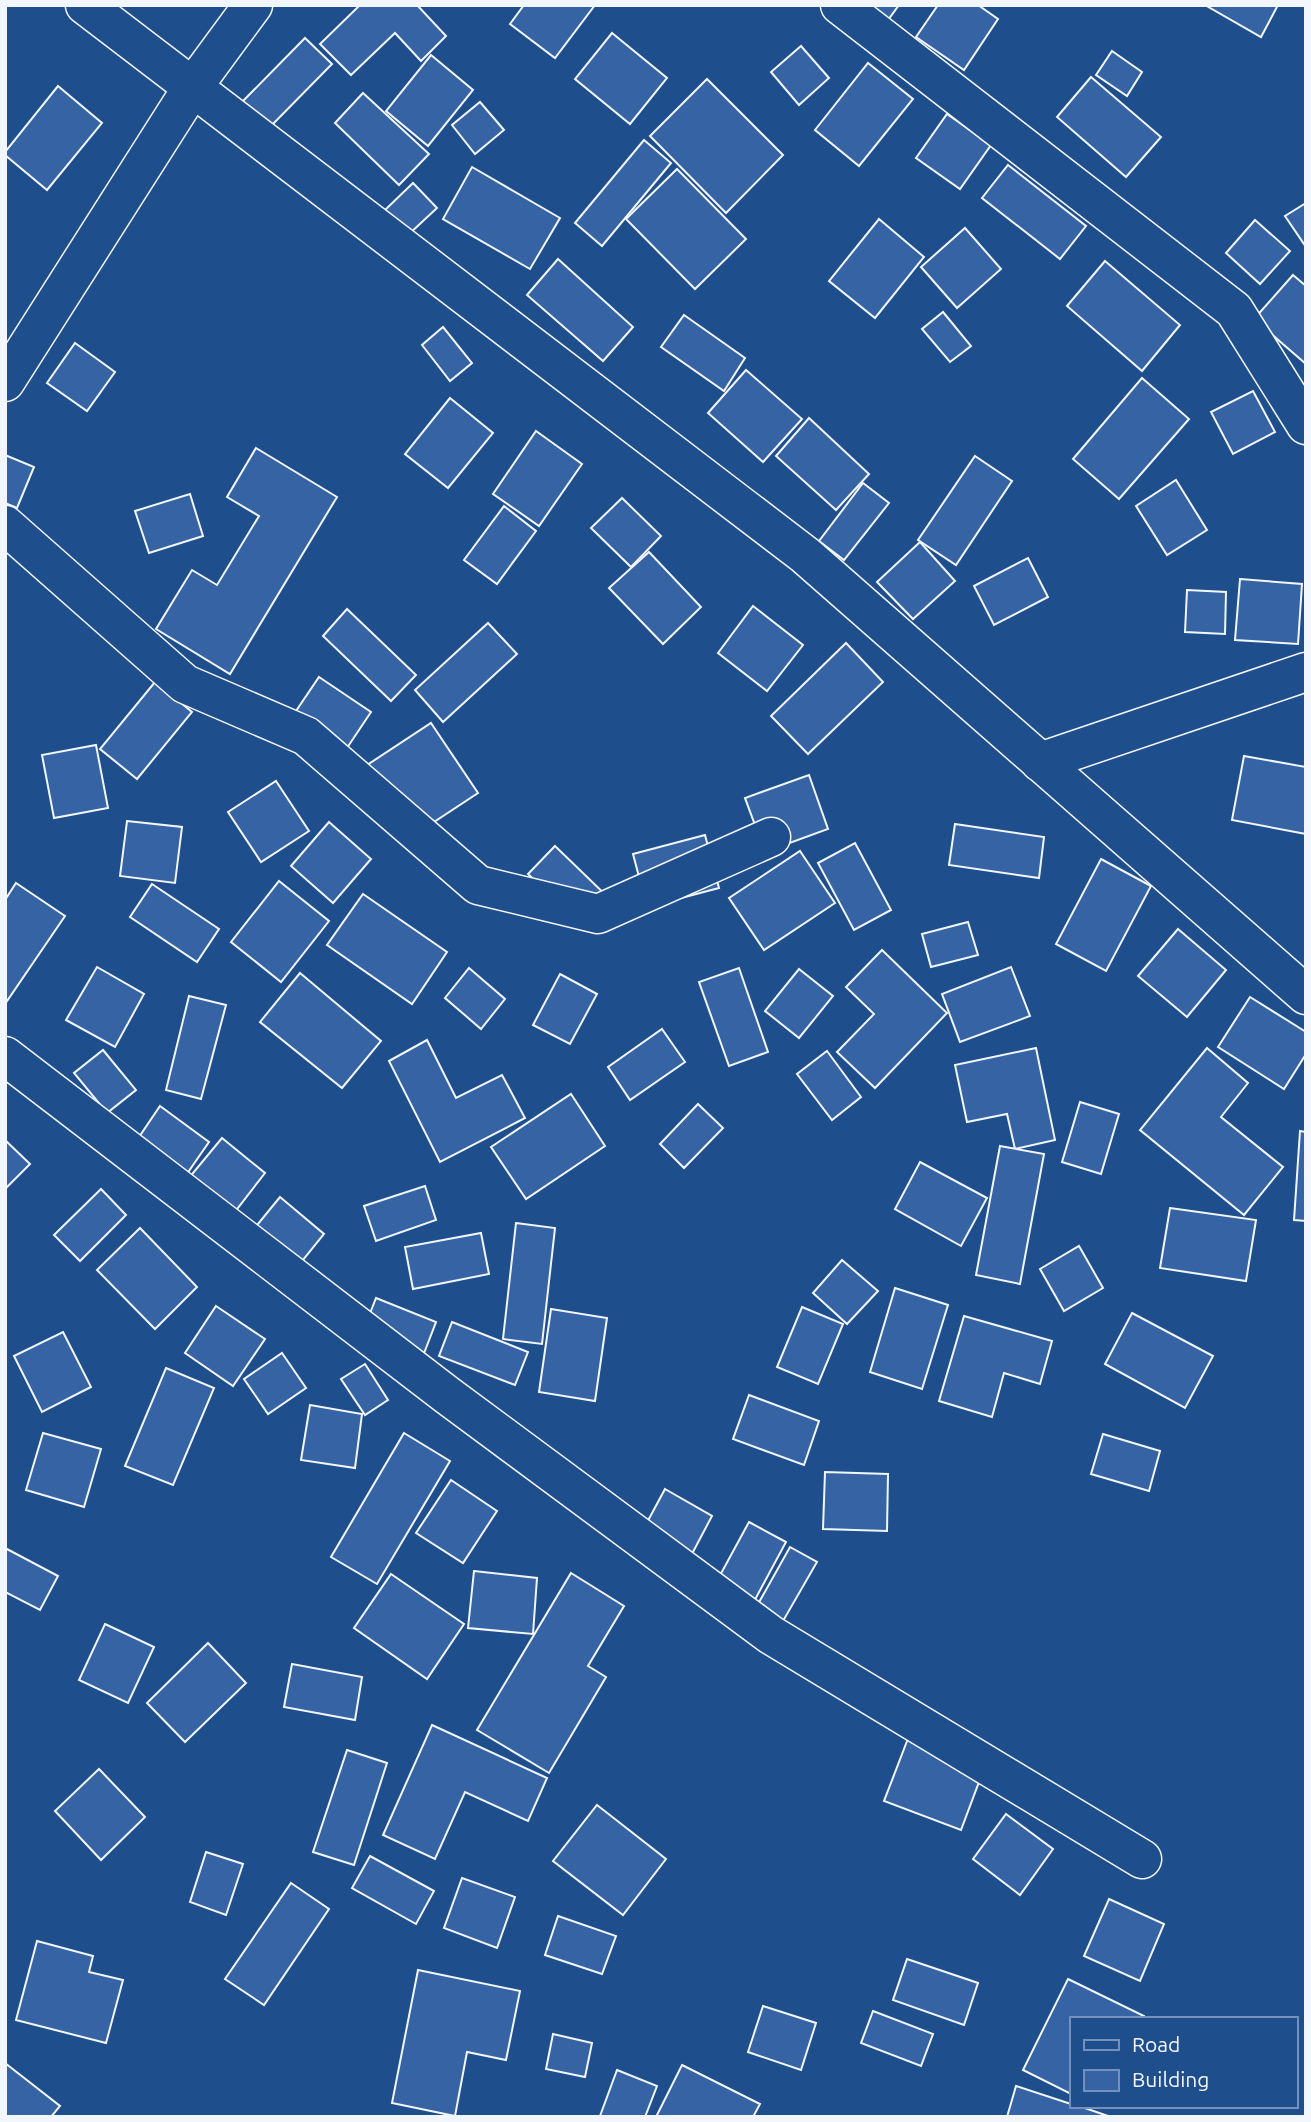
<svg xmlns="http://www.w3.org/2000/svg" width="1311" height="2122" font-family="Ubuntu,sans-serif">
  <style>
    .building { fill: #3563a3; stroke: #f2f6ff; stroke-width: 2 }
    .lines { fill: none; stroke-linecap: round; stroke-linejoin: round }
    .minor-casing { stroke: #f2f6ff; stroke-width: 41 }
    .tertiary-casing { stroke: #f2f6ff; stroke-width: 41 }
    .minor { stroke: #1f4e8c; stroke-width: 38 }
    .tertiary { stroke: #1f4e8c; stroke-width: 38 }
  </style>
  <rect width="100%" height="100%" fill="#1f4e8c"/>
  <g class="building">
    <path d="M360 5H417L446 36 421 61 395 33 351 75 320 44Z"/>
    <path d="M524 5H595L555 58 510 24Z"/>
    <path d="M869 5H899L888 20Z"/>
    <path d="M938 5H978L998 19 964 70 916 37Z"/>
    <path d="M1205 5H1278L1261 37Z"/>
    <path d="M612 33 667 78 630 124 575 79Z"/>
    <path d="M305 38 332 64 268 129 242 102Z"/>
    <path d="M801 46 829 78 799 105 771 72Z"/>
    <path d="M1112 51 1142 72 1127 96 1096 75Z"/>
    <path d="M431 55 473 90 428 146 386 111Z"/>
    <path d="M868 63 913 99 859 166 815 130Z"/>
    <path d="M1091 77 1161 137 1126 177 1057 117Z"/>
    <path d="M707 79 783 155 726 213 650 136Z"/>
    <path d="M58 86 102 123 47 190 5 155V152Z"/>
    <path d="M363 93 429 154 399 185 335 123Z"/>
    <path d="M480 102 504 130 475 154 452 125Z"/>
    <path d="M947 114 991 145 960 189 916 158Z"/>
    <path d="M644 140 671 163 602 246 575 223Z"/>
    <path d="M1008 165 1086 226 1060 259 982 198Z"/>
    <path d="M472 167 560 218 530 269 443 219Z"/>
    <path d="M677 169 746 239 695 289 626 219Z"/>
    <path d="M413 183 437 208 408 235 385 210Z"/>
    <path d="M1306 203V247L1285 216Z"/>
    <path d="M879 219 924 257 875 318 829 281Z"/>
    <path d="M1255 220 1290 251 1260 284 1226 253Z"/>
    <path d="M965 228 1001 269 957 308 921 267Z"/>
    <path d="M558 259 633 327 603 361 527 295Z"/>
    <path d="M1105 261 1180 325 1142 371 1067 306Z"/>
    <path d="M1293 275 1306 286V364L1254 319Z"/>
    <path d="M943 312 971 346 950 362 922 329Z"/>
    <path d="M684 315 745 358 724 391 661 347Z"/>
    <path d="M443 327 472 363 450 381 422 345Z"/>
    <path d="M75 343 115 372 87 411 47 383Z"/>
    <path d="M746 370 802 419 763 462 708 413Z"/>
    <path d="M1142 378 1189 419 1119 499 1073 459Z"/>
    <path d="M1253 391 1275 432 1233 454 1211 412Z"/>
    <path d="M450 398 493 433 448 488 405 454Z"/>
    <path d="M809 418 869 474 836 510 776 456Z"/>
    <path d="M536 431 582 464 539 526 493 494Z"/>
    <path d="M256 448 337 497 230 674 156 629 192 570 217 585 259 516 227 497Z"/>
    <path d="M5 455 34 467 17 508 5 503Z"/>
    <path d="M975 456 1012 481 956 565 918 540Z"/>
    <path d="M1176 480 1207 530 1167 555 1136 506Z"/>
    <path d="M863 483 889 503 844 560 819 541Z"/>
    <path d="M190 494 203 536 149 553 135 511Z"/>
    <path d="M622 498 661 536 631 567 591 528Z"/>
    <path d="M504 506 536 531 497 584 464 560Z"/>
    <path d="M920 542 955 581 913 619 877 582Z"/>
    <path d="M649 552 701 607 663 644 609 588Z"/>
    <path d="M1028 558 1048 597 994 625 974 586Z"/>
    <path d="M1240 579 1302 584 1298 644 1235 640Z"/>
    <path d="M1187 590 1226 592 1225 634 1185 632Z"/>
    <path d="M753 606 803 645 767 691 718 653Z"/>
    <path d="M347 609 416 675 391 701 323 636Z"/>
    <path d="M488 623 517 654 443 722 415 690Z"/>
    <path d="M846 643 883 682 808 754 771 716Z"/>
    <path d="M319 677 371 712 347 748 294 714Z"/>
    <path d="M155 682 192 712 137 779 100 749Z"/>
    <path d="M431 723 478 793 408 839 361 769Z"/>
    <path d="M96 745 108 808 54 818 42 755Z"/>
    <path d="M1244 756 1306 767V834L1232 820Z"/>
    <path d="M809 775 828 829 765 852 745 798Z"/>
    <path d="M276 781 309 831 261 862 228 812Z"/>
    <path d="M127 821 182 827 175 883 120 876Z"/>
    <path d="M329 822 371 859 333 903 291 866Z"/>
    <path d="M955 824 1044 837 1039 878 949 865Z"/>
    <path d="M705 835 719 888 647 907 633 854Z"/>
    <path d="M855 843 891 910 854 930 818 863Z"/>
    <path d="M555 846 613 902 586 930 528 874Z"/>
    <path d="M800 851 835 903 764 950 729 898Z"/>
    <path d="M1101 859 1151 886 1106 971 1056 944Z"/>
    <path d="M279 881 329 921 281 982 231 942Z"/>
    <path d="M16 883 65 916 5 1004V900Z"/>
    <path d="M152 884 219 929 197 962 130 917Z"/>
    <path d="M363 894 447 952 412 1004 327 945Z"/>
    <path d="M968 922 978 955 931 967 922 934Z"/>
    <path d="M1178 929 1226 970 1187 1017 1138 976Z"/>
    <path d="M882 950 947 1013 875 1088 837 1052 874 1014 846 987Z"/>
    <path d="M97 967 144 994 115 1047 66 1020Z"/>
    <path d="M1011 967 1030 1016 960 1042 942 994Z"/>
    <path d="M469 968 505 999 481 1029 445 998Z"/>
    <path d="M739 968 768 1052 729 1066 699 982Z"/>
    <path d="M799 969 833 996 799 1038 765 1011Z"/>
    <path d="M300 973 381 1041 342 1088 260 1022Z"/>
    <path d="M560 974 597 994 570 1044 533 1025Z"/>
    <path d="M189 996 226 1005 201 1099 166 1090Z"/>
    <path d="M1250 997 1306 1032V1054L1284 1089 1218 1047Z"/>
    <path d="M662 1029 685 1062 630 1100 608 1067Z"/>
    <path d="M427 1040 456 1098 502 1075 525 1118 440 1162 389 1061Z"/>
    <path d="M1036 1048 1055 1140 1015 1149 1007 1114 967 1122 955 1065Z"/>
    <path d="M1207 1048 1248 1083 1221 1117 1283 1167 1244 1215 1140 1130Z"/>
    <path d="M103 1050 136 1090 107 1113 74 1073Z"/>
    <path d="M827 1051 861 1097 832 1120 797 1074Z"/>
    <path d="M571 1094 605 1146 526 1199 491 1147Z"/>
    <path d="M1080 1102 1119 1114 1101 1174 1062 1162Z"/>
    <path d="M698 1104 723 1128 684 1168 660 1144Z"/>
    <path d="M160 1106 209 1142 184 1178 135 1143Z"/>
    <path d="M1300 1131 1306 1132V1221L1294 1220Z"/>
    <path d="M222 1138 265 1173 227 1222 183 1185Z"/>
    <path d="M5 1140 30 1164 5 1189Z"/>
    <path d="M1000 1146 1044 1154 1020 1284 976 1275Z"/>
    <path d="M920 1162 987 1198 961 1246 895 1209Z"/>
    <path d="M425 1186 436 1220 376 1241 364 1206Z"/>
    <path d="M101 1189 126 1215 80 1261 54 1235Z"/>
    <path d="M280 1197 324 1234 290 1276 245 1240Z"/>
    <path d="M1170 1208 1256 1220 1246 1281 1160 1268Z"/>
    <path d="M516 1223 555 1228 542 1344 503 1339Z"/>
    <path d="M140 1228 197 1287 155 1329 97 1270Z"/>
    <path d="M481 1233 489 1274 413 1289 405 1247Z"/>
    <path d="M1079 1246 1103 1288 1064 1311 1040 1269Z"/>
    <path d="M842 1260 878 1291 847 1324 813 1293Z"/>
    <path d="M895 1288 948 1305 922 1389 870 1372Z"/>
    <path d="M376 1298 436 1322 418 1369 358 1344Z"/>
    <path d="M216 1306 265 1339 233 1386 185 1353Z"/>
    <path d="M802 1307 843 1324 818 1384 777 1367Z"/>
    <path d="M551 1309 607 1318 595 1401 539 1392Z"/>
    <path d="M1132 1313 1213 1356 1185 1408 1105 1364Z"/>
    <path d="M964 1316 1052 1341 1040 1384 1004 1373 992 1417 939 1401Z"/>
    <path d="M452 1322 528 1352 515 1385 439 1356Z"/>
    <path d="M63 1332 91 1387 42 1412 14 1356Z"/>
    <path d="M282 1353 306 1388 268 1414 244 1379Z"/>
    <path d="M365 1364 388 1400 365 1415 341 1379Z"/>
    <path d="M166 1368 214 1388 173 1485 125 1466Z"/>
    <path d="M749 1395 819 1421 804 1465 733 1439Z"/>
    <path d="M310 1405 362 1414 355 1468 301 1460Z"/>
    <path d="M43 1433 101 1449 84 1507 26 1490Z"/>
    <path d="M404 1433 450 1461 377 1584 331 1557Z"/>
    <path d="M1103 1434 1160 1451 1149 1491 1091 1474Z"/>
    <path d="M825 1472 888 1474 887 1531 823 1529Z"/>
    <path d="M451 1480 497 1511 463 1563 416 1533Z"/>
    <path d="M665 1489 712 1516 684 1569 636 1543Z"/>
    <path d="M749 1522 786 1542 750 1609 712 1590Z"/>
    <path d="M790 1547 817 1562 779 1628 753 1613Z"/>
    <path d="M5 1548 58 1576 40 1610 5 1592Z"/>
    <path d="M474 1571 537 1578 533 1634 468 1628Z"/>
    <path d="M571 1573 624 1606 588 1666 606 1677 549 1773 477 1730Z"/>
    <path d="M391 1574 464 1624 427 1679 354 1628Z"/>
    <path d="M105 1624 154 1647 128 1703 79 1680Z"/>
    <path d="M208 1643 246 1683 185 1742 147 1703Z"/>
    <path d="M292 1664 362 1677 355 1720 284 1707Z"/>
    <path d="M432 1725 547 1778 528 1821 465 1792 435 1859 383 1835Z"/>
    <path d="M909 1736 985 1766 961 1830 884 1801Z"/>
    <path d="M347 1750 387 1763 354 1865 313 1852Z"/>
    <path d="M99 1769 145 1817 101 1860 55 1811Z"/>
    <path d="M597 1805 666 1859 623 1915 553 1861Z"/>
    <path d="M1006 1814 1053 1849 1020 1895 973 1859Z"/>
    <path d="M206 1852 243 1864 226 1915 190 1902Z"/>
    <path d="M370 1856 434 1891 416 1924 352 1888Z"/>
    <path d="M462 1878 515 1897 497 1948 444 1928Z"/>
    <path d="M291 1883 329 1909 264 2005 225 1979Z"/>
    <path d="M1109 1899 1164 1924 1140 1981 1084 1956Z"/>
    <path d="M558 1916 616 1936 602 1974 545 1955Z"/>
    <path d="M37 1941 93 1956 89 1972 123 1980 106 2043 16 2020Z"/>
    <path d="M907 1959 978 1983 964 2025 893 2000Z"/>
    <path d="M418 1970 520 1991 506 2060 467 2052 455 2116 392 2103Z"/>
    <path d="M1068 1979 1144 2016 1143 2019H1071V2094L1023 2070Z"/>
    <path d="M763 2006 816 2023 801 2070 748 2052Z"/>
    <path d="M873 2011 933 2034 921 2066 861 2043Z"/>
    <path d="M553 2034 592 2043 585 2077 546 2069Z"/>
    <path d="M5 2063 60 2106 51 2117H5Z"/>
    <path d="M682 2065 760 2104 753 2117H656Z"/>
    <path d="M617 2070 657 2086 645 2117 600 2116Z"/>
    <path d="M1016 2086 1071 2104V2106H1079L1111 2117H1007Z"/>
  </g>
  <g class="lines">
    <g class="minor-casing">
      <g id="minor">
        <path d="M840 5 1234 310 1306 425"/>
        <path d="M192 88 253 5"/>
        <path d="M5 525 185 684 306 736 478 885 598 914 771 837"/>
        <path d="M1040 762 1306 672"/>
        <path d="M5 1056 447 1395 771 1635 1142 1859"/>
      </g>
    </g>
    <g class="tertiary-casing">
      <g id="tertiary">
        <path d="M85 5 805 555 1306 995"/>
        <path d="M5 382 192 88"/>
      </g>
    </g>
    <use href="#minor" class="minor"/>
    <use href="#tertiary" class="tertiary"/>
  </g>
  <rect width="1311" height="2122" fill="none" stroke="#f2f6ff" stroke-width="14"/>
  <rect x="1070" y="2017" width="228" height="91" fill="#1f4e8c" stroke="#7391ba" stroke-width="2"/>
  <rect x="1084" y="2040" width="35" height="10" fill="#1f4e8c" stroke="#7391ba" stroke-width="2"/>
  <text x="1132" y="2052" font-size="21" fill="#f2f6ff">Road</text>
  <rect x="1084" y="2070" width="35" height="21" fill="#3563a3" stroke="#7391ba" stroke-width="2"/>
  <text x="1132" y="2087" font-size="21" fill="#f2f6ff">Building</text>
</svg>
